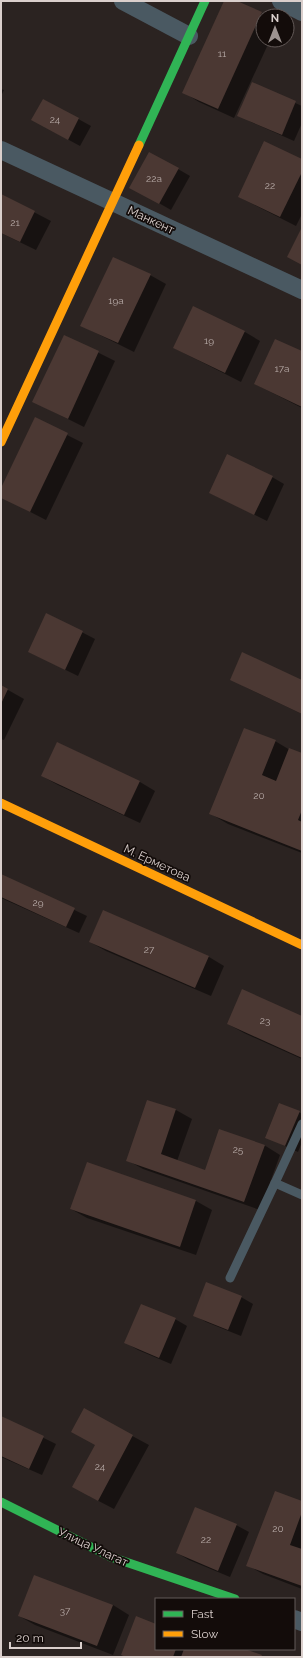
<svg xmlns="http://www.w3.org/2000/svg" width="303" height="1658" font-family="Raleway,sans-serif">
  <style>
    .shadow { fill: #0007 }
    .building { fill: #4b3833 }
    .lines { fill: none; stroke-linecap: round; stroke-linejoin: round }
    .lane { stroke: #4a5962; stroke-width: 9 }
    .street { stroke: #4a5962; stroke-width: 18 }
    .fast { stroke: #30b455; stroke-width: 9 }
    .slow { stroke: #ff9f0a; stroke-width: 9 }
    .labels { text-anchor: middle; stroke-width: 3.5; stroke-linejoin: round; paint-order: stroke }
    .number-label { font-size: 10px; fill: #b6a9a6 }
    .street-label { font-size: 12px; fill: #dacfcc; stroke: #130c0a }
  </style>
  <rect width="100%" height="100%" fill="#2b2321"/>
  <g class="shadow">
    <path d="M225 1H235L266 16H263V40H270L234 118 199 102 183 92Z"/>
    <path d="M252 84 302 106V123L294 141 251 122 239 115Z"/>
    <path d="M1 89 4 90 1 96Z"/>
    <path d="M44 100 91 126 80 146 45 127Z"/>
    <path d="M302 160V214L296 226 239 197Z"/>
    <path d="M178 169 190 176 171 210 143 194Z"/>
    <path d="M1 195 51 221 36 250 1 233Z"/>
    <path d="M150 275 166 284 134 352 82 326Z"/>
    <path d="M245 332 260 341 241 382 174 348Z"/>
    <path d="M65 336 115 361 84 427 34 402Z"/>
    <path d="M302 352V408L255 384Z"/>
    <path d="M35 419 83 443 46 520 1 497V490Z"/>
    <path d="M272 477 284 484 267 521 210 493Z"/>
    <path d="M47 614 95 639 78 676 29 652Z"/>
    <path d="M231 679 302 681V714L247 688Z"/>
    <path d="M1 686 24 699 4 740 1 739Z"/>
    <path d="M275 741 290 750 302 754V853L228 824 211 814Z"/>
    <path d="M58 743 140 782 155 791 140 823 58 785 42 776Z"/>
    <path d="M1 875 87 916 79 933 1 898Z"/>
    <path d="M103 911 209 957 224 966 211 996 106 951 90 942Z"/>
    <path d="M302 1017V1059L244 1033 228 1024Z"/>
    <path d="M148 1101 176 1110 192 1119 177 1161 206 1171 264 1145 280 1155 260 1210 143 1169 127 1160Z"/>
    <path d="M299 1112 302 1114V1142L298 1152 266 1137Z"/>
    <path d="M87 1163 196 1201 212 1210 196 1255 87 1218 71 1209Z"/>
    <path d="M241 1297 253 1304 241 1336 206 1322 194 1315Z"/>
    <path d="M175 1319 187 1326 171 1364 138 1350 126 1343Z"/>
    <path d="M84 1410 149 1445 114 1509 89 1496 96 1445Z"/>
    <path d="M1 1417 56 1444 42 1475 1 1457Z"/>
    <path d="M302 1502V1589L263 1574 247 1565Z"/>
    <path d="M236 1525 249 1532 230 1577 189 1560 177 1553Z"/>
    <path d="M113 1605 129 1615 113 1655 35 1625 19 1616Z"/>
    <path d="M156 1625V1649H242L262 1657H126Z"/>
  </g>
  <g class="building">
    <path d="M224 1H237L262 12 218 109 182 93Z"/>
    <path d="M252 82 296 101 282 135 237 116Z"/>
    <path d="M43 99 79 118 68 140 31 120Z"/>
    <path d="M264 141 302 159V172L280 217 238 197Z"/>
    <path d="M149 152 179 168 159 204 129 188Z"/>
    <path d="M1 194 35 211 20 242 1 233Z"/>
    <path d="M302 227V265L287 257Z"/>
    <path d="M113 257 151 274 118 343 80 326Z"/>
    <path d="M193 306 245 331 225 373 173 348Z"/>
    <path d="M64 335 99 351 68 419 32 402Z"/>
    <path d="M275 339 302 351V407L254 384Z"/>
    <path d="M35 417 68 433 30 512 1 498V488Z"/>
    <path d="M227 454 273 476 254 515 209 493Z"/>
    <path d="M46 613 83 631 65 670 28 652Z"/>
    <path d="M242 652 302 680V714L230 680Z"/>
    <path d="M1 685 8 689 1 704Z"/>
    <path d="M244 728 276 740 262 775 276 781 289 748 302 753V810L298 820 302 822V851L209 814Z"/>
    <path d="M57 742 140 781 124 815 41 776Z"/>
    <path d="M1 874 75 908 66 927 1 897Z"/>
    <path d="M103 910 209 956 195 988 89 942Z"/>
    <path d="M242 989 302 1016V1058L227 1024Z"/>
    <path d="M147 1100 176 1109 161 1154 205 1170 219 1129 265 1145 244 1202 126 1161Z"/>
    <path d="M279 1103 300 1111 285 1146 265 1138Z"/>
    <path d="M87 1162 196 1200 180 1247 70 1209Z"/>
    <path d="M206 1282 242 1296 228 1330 193 1316Z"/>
    <path d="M141 1304 176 1318 159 1358 124 1343Z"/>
    <path d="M84 1408 133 1435 98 1501 72 1487 95 1445 71 1432Z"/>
    <path d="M1 1416 44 1436 29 1469 1 1456Z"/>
    <path d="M275 1491 302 1501V1512L290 1545 302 1549V1586L246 1566Z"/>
    <path d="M195 1507 237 1524 218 1571 176 1553Z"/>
    <path d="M34 1575 113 1605 97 1646 18 1616Z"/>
    <path d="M136 1616 156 1624V1649H176L173 1657H126L121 1655Z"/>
    <path d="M184 1649H245L262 1655 261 1657H181Z"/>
  </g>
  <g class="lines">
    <g class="lane">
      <path d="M302 1124 275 1183 302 1195"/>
      <path d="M230 1278 275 1183"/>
    </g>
    <g class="street">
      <path d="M123 1 189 36"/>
      <path d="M281 1 302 12"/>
      <path d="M1 150 302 290"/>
      <path d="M294 1619 302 1622"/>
    </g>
    <g class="fast">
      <path d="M139 145 205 1"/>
      <path d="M1 1502 111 1557 235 1599"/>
    </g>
    <g class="slow">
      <path d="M1 442 139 145"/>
      <path d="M1 803 302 945"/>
    </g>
  </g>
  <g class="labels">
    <g class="number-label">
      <text x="222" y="57">11</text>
      <text x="55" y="123">24</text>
      <text x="154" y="182">22а</text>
      <text x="270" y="189">22</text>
      <text x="15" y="226">21</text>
      <text x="116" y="304">19а</text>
      <text x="209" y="344">19</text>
      <text x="282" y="372">17а</text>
      <text x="259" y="799">20</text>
      <text x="38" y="906">29</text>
      <text x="149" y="953">27</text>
      <text x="265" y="1024">23</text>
      <text x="238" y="1153">25</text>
      <text x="100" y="1470">24</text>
      <text x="278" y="1532">20</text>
      <text x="206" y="1543">22</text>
      <text x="65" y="1614">37</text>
    </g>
    <g class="street-label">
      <text transform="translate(151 220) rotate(25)" y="4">Манкент</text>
      <text transform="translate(157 863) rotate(25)" y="4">М. Ерметова</text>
      <text transform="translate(93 1547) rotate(25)" y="4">Улица Улагат</text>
    </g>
  </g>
  <rect width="303" height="1658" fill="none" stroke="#dacfcc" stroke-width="4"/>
  <rect x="155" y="1598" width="140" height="52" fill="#130c0a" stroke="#635a58"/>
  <rect x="163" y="1611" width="20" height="6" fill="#30b455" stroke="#635a58"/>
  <text x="191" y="1618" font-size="12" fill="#dacfcc">Fast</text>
  <rect x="163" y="1631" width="20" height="6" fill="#ff9f0a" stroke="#635a58"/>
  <text x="191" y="1638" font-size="12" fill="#dacfcc">Slow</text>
  <g transform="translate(275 28)"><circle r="19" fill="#130c0a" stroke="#635a58"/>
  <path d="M0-3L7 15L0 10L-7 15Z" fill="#9d9390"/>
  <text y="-6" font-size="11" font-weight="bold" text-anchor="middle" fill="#dacfcc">N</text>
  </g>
  <path d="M10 1642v6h71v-6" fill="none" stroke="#dacfcc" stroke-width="2"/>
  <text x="16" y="1642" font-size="12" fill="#dacfcc" stroke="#130c0a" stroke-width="3" paint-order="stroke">20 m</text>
</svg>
